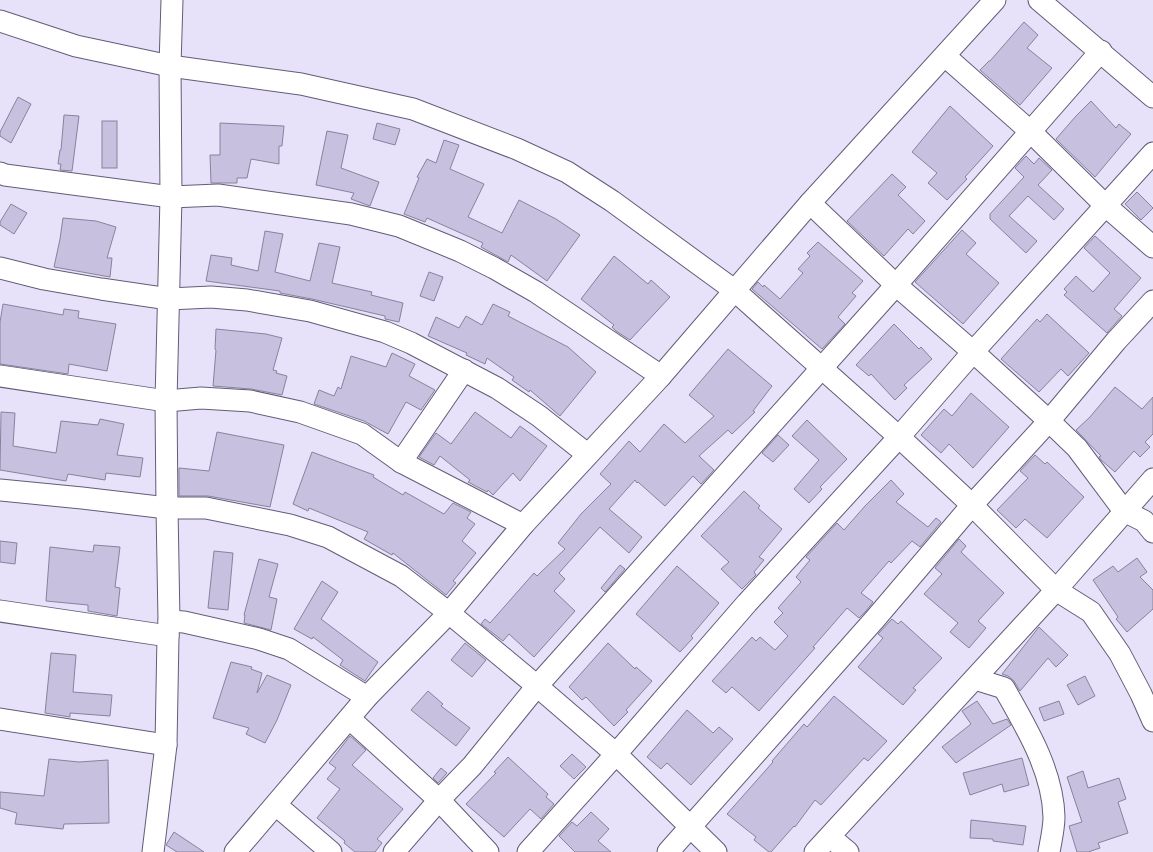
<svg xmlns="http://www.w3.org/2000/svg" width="1153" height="852" font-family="Inter,sans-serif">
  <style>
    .building { fill: #c7c0de; stroke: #89829e }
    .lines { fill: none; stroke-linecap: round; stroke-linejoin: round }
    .street-casing { stroke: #635c77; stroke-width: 23 }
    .street { stroke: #fff; stroke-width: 21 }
  </style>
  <rect width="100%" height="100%" fill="#e7e2fa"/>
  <g class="building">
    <path d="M1024 22 1038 35 1027 48 1052 68 1020 105 980 70 989 61H990Z"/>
    <path d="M18 97 31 104 11 143 0 136V132Z"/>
    <path d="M1091 101 1116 128 1119 124 1131 134 1095 177 1056 139 1076 116Z"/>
    <path d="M950 106 993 146 965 177 967 179 947 200 928 183 937 173 912 152Z"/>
    <path d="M64 115 79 116 72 171 60 170 61 164H58L60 150H61Z"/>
    <rect x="102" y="121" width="15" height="47"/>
    <path d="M220 123 284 126 282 146H279V164L251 159 247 178H237V183H211L210 155H220Z"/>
    <path d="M377 123 400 129 395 145 373 139Z"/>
    <path d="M327 131 348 135 341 168 379 182 370 206 351 199 354 193 316 185Z"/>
    <path d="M444 140 459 145 450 169 484 184 468 217 502 233 519 200 556 219 580 235 547 281 511 255 508 262 481 247 483 243 427 218 425 222 404 214 419 178 417 177 427 159 436 163Z"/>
    <path d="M1026 156 1034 164 1039 158 1052 170 1038 185 1064 209 1054 220 1028 196 1009 216 1037 241 1026 253 990 219V214L1024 177 1015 168Z"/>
    <path d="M892 174 906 187 898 195 925 221 913 234 908 229 884 256 847 221Z"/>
    <path d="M1137 192 1153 208 1141 220 1125 204Z"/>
    <path d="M11 204 27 213 14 234 0 225V222Z"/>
    <path d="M63 218 96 221 116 227 107 258H112L110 277 54 267 60 239Z"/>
    <path d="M962 230 976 243 966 254 999 283 963 324 915 282Z"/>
    <path d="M265 231 283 234 275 272 310 281 319 243 340 247 332 283 372 292 371 295 403 303 399 322 385 319V316L312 299 280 293V291L206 281 211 255 232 258 231 265 258 271Z"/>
    <path d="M1095 236 1141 278 1114 309 1122 316 1107 333 1064 295 1067 292 1064 289 1076 276 1093 292 1110 273 1084 248Z"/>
    <path d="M818 242 863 281 852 293 856 296 838 317 845 324 822 349 752 289 758 282 763 287 764 285 780 299 803 273 798 269 810 256 807 253Z"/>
    <path d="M614 256 648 284 651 280 670 297 630 340 616 331 612 327 614 325 581 299Z"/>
    <path d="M429 272 443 277 434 301 420 296Z"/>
    <path d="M3 304 63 315 64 309 79 311 78 318 116 324 107 371 69 364 68 374 0 364V322Z"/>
    <path d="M493 304 510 312 508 316 568 347 596 372 560 416 530 390 529 392 512 380 514 377 487 358 485 364 466 355 467 353 428 336 436 317 459 328 466 316 482 325Z"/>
    <path d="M1047 314 1089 353 1068 376 1061 369 1039 392 1001 359 1037 319 1040 322Z"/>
    <path d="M894 324 919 349 921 347 932 359 904 385 907 388 895 400 871 374 869 376 856 365Z"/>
    <path d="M216 329 266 334 282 338 273 370 277 371 276 373 287 376 282 395 251 389 213 386 216 350 215 349Z"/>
    <path d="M728 349 772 386 753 411 755 412 732 434 728 430 699 456 714 470 701 484 693 476 665 506 638 482 637 483 635 480 609 509 642 537 629 553 600 527 559 573 565 579 554 591 575 611 534 657 509 634 503 641 481 624 485 619 490 623 534 573 537 576 565 549 558 543 581 514 611 484 600 474 629 441 640 452 664 424 685 443 714 416 689 395Z"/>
    <path d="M392 353 415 364 409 376 435 390 421 410 406 402 388 434 364 421 314 404 319 390 334 396 338 387 341 389 351 356 386 367Z"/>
    <path d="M1115 387 1142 409 1153 397V434L1145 442 1150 447 1140 457 1134 451 1115 472 1101 460 1099 457 1101 456 1076 430 1090 417Z"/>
    <path d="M971 393 1009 427 973 468 949 444 941 453 921 435 944 409 952 416Z"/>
    <path d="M1 412 15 413 13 446 56 453 61 421 98 425 100 419 124 424 117 455 143 458 140 477 106 473 105 480 68 474 66 481 0 470Z"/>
    <path d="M475 412 511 438 520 426 547 446 520 481 513 473 493 495 488 490 487 492 468 482 470 480 440 456 434 465 419 457 436 433 451 444Z"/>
    <path d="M807 420 847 459 820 487 822 489 809 503 794 489 819 460 792 436Z"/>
    <path d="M217 432 284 445 270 507 208 496H179V468L209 471Z"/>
    <path d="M778 435 789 445 773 462 762 453Z"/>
    <path d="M312 452 374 475 373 477 403 495 405 492 444 514 453 503 471 512 467 518 475 524 462 541 476 553 453 581 456 583 446 595 393 553 392 555 364 539 368 532 309 508 308 511 293 504Z"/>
    <path d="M1035 455 1045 464 1047 462 1084 497 1047 538 1025 519 1016 528 997 510 1028 478 1020 471Z"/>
    <path d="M891 480 904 494 896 502 928 527 936 518 941 522 920 547 912 541 891 563 889 561 861 593 873 602 866 611 859 618 847 608 813 647 815 648 759 711 732 687 726 693 712 681 752 637 756 641 760 637 775 650 788 636 774 622 783 613 778 608 801 582 796 577 810 560 806 557 837 523 844 530 865 506Z"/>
    <path d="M744 491 760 506 758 508 782 529 759 557 764 560 754 572 756 575 742 589 721 569 729 562 701 536Z"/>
    <path d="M959 539 966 546 961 552 1004 593 978 621 986 628 969 648 950 632 958 623 924 594 942 574 935 568Z"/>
    <path d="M0 541 17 543 15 564 0 562Z"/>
    <path d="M94 545 120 547 115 587 120 588 117 616 88 611V605L46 601 50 547 93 552Z"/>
    <path d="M214 551 233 553 228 610 208 608Z"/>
    <path d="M1137 558 1147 572 1140 577 1153 590V609L1127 632 1116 619 1118 617 1093 580 1113 566 1118 572Z"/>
    <path d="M259 559 278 564 269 597 277 599 271 630 244 623 245 615H244Z"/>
    <path d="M620 565 625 569 605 592 601 588Z"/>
    <path d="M677 566 719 603 691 636 693 638 680 652 636 614Z"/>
    <path d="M322 581 338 592 321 619 378 662 365 681 340 665 343 660 313 637 312 639 294 629Z"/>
    <path d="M892 619 898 624 901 621 942 658 913 688 916 690 903 705 858 667 883 638 878 634Z"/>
    <path d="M1039 627 1068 655 1056 667 1048 658 1020 691 1014 681 1008 676 1002 674Z"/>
    <path d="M465 643 486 660 472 677 451 660Z"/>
    <path d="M608 643 635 669 636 667 652 681 626 710 628 712 614 726 586 697 582 700 569 687Z"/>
    <path d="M51 653 76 655 73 692 112 695 110 716 70 713V717L45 713Z"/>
    <path d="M231 662 252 667 251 669 262 673 257 693 267 675 291 685 277 720 265 743 246 734 249 728 213 718Z"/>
    <path d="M1085 676 1095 696 1078 705 1067 685Z"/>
    <path d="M428 691 443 704 441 706 470 728 456 746 411 710Z"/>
    <path d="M834 696 887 741 868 761 864 758 821 805 815 800 795 827 794 826 771 852H769L754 840 756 837 727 814 773 762 772 761 804 724 807 727Z"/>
    <path d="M977 701 993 724 1007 719 1011 725 956 763 942 747 971 724 962 711Z"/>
    <path d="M1059 701 1064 714 1044 721 1039 708Z"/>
    <path d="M687 710 713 733 719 727 733 739 691 785 667 763 661 769 647 757Z"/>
    <path d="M350 736 366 750 352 765 403 809 377 839 382 843 375 852H355L344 843 345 841 317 818 340 789 327 779 336 768 329 763Z"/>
    <path d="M572 754 586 767 574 779 560 766Z"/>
    <path d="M508 757 548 794 546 797 554 804 541 819 530 809 504 837 466 804 496 773 494 772Z"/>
    <path d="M1022 758 1029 785 1004 792 1002 784 970 795 963 773Z"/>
    <path d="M49 759 79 762 108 760 109 823 64 824 63 829 15 824 17 813 0 808V792L44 796Z"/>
    <path d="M441 768 447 773 438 783 433 778Z"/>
    <path d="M1083 771 1088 788 1119 778 1126 799 1118 802 1128 833 1098 843 1100 848 1088 852H1077L1069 826 1082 822 1067 777Z"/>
    <path d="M591 812 609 829 598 841 611 852H575L559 836 572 822 577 826Z"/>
    <path d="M971 820 1026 826 1023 845 993 841V839L970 838Z"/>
    <path d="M174 832 204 852H177L166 845Z"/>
  </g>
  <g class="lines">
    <g class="street-casing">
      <g id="street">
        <path d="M1039 0 1153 97"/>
        <path d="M0 21 76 46 170 66 301 84 413 109 517 149 567 172 612 201 734 290 899 437 972 505 1056 590 1091 612 1120 654 1141 694 1153 721"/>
        <path d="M945 56 1031 132 1106 206 1153 247"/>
        <path d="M0 173 5 175 171 197 218 195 351 214 399 226 460 251 494 268 536 292 661 376"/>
        <path d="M810 203 896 285 980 358 1049 421 1077 448 1124 511 1144 521 1153 532"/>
        <path d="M0 268 44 279 101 289 169 299 211 297 247 300 310 311 385 332 411 343 497 388 539 416 587 454"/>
        <path d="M0 376 166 401 201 398 250 401 300 412 362 434 401 462 523 525"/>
        <path d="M401 462 464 370"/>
        <path d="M0 490 82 498 167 508H206L290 525 328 537 401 576 449 613 537 686 616 754 716 852"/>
        <path d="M0 611 168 636"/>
        <path d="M169 621 184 622 259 639 289 649 367 697"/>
        <path d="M975 679 1004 688C1026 727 1053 771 1054 817 1054 828 1051 841 1049 852"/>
        <path d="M0 719 166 745"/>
        <path d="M350 719 439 800 488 852"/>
        <path d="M276 805 331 852"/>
        <path d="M830 837 848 852"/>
        <path d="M153 852 166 745 168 636 169 621 167 508 166 401 171 197 170 66 172 0"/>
        <path d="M235 852 367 697 449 613 523 525 661 376 810 203 995 0"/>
        <path d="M394 852 439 800 472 766 537 686 896 285 1101 51"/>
        <path d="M528 852 616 754 747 603 899 437 973 352 1153 153"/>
        <path d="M668 852 875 619 972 505 1049 421 1116 341 1153 301"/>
        <path d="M815 852 1056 590 1153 479"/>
      </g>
    </g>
    <use href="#street" class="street"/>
  </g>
</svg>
